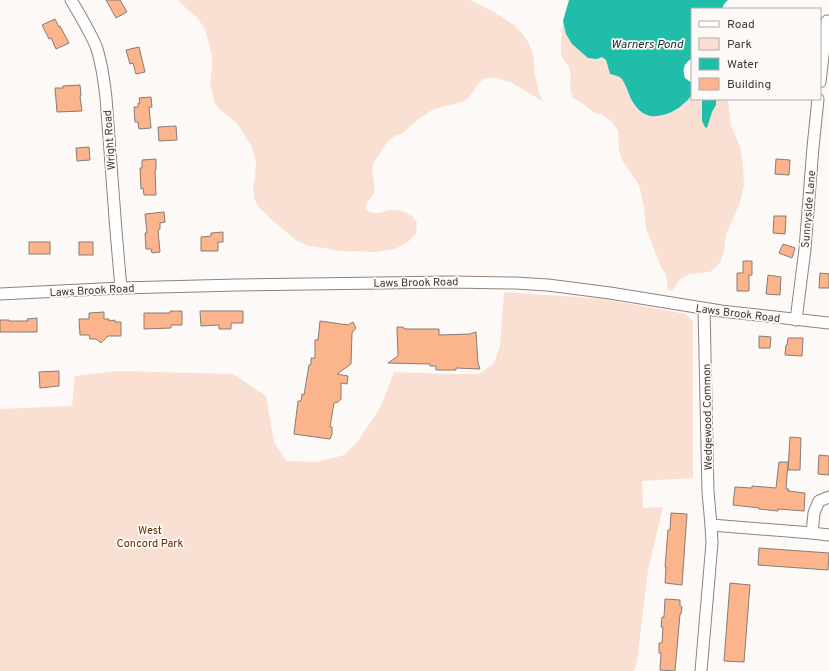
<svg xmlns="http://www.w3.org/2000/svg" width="829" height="671" font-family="Overpass,sans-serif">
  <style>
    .green { fill: #f9e0d2 }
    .water { fill: #1fbdaa }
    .building { fill: #fbb48b; stroke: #8a7c74 }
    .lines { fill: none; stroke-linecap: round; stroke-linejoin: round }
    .minor-casing { stroke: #91827a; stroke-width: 13 }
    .minor { stroke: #fff; stroke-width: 11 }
    .labels { text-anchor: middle; stroke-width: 3.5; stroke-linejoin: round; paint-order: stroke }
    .street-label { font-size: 11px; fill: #403936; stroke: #fdf9f7 }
    .park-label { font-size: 11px; fill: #642e05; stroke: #fdf9f7 }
    .water-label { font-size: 12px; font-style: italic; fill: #18302c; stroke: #fdf9f7 }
  </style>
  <rect width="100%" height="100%" fill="#fdf9f7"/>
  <g class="green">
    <path d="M178 0H470C494 12 527 26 533 55 534 59 534 63 534 68 535 79 538 90 542 101 527 92 505 75 487 78 475 81 475 95 464 101 455 105 444 105 435 109 423 114 415 122 406 130 402 134 397 135 392 138 385 143 382 150 378 157 376 159 374 162 373 164 370 173 376 183 374 192 372 200 365 199 366 210 381 218 382 209 395 210 401 210 408 214 413 217L417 223 416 233 408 242 395 249 375 252 340 251 324 248 309 246 296 240 270 218 258 206 254 198 253 187 255 177 256 162 252 147 237 123 220 110 215 103 210 83 212 68V57L209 43 204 28 197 17 187 9Z"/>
    <path d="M563 21 566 34 588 58 602 57C608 62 605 62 608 67 611 73 618 75 622 79 629 88 629 102 638 110 640 112 643 113 646 115L685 102 692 93V99H702V110L707 128 712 112 716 105V99H728L729 110 731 126 740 146 743 165 744 185 740 203 726 234 724 252 719 264 710 272 689 274 680 279 672 291 668 290 666 274 661 267 646 228 644 208 639 185 622 160 619 150 618 131 611 121 601 114 593 112 584 104 572 97 570 87 571 75 569 67 561 56V41Z"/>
    <path d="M504 292 604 299 686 314 693 321V478L642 481 643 508 663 507 648 570 637 662 634 671H0V409L72 406 75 376 118 371 233 374 266 396 274 442 286 461 317 462 344 455 358 441 380 408 394 372 451 374H479L494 363 500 346Z"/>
  </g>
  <g class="water">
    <path d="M569 0H728L724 4 722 9H692V58C684 64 682 68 685 78L692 83C692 86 693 90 692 93 691 97 686 102 682 105 676 111 666 115 657 116 645 118 636 109 631 99 628 92 626 85 622 79 619 76 614 75 610 74L606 60 602 57 597 59 588 58 572 44 566 34 563 21Z"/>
    <path d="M702 99H716V105L712 112 707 128 705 127 702 121Z"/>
  </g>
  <g class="building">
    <path d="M106 0H120L127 12 116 18Z"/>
    <path d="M55 19 59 27 60 26 69 43 56 49 51 38 49 39 42 25Z"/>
    <path d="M139 47 145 72 136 74 133 63 130 64 126 50Z"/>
    <path d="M80 85 81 96H80L82 111 57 112 55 88H63V86Z"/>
    <path d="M151 97 152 107H149L151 128 139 129 138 122H135L134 107H138V103H140L139 98Z"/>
    <path d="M176 126 177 140 159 141 158 127Z"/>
    <path d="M89 147 90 160 77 161 76 148Z"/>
    <path d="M156 159V170L155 171 156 195H144L143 188 141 189 140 168H142V160Z"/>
    <path d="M776 159 790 160 789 175 775 174Z"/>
    <path d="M164 212 165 222 160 223V229L158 230 160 252 152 253 151 249H146L145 233H147L145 214Z"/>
    <path d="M774 216H786L785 234 773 233Z"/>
    <path d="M223 232V242H218V251H201V237L211 236V233Z"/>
    <rect x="29" y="242" width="21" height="12"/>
    <rect x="79" y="242" width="14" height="13"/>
    <path d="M783 244 795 248 792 258 779 253Z"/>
    <path d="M743 261H752V275H749V291H737V273H743Z"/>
    <path d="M820 273 829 274V288H819Z"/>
    <path d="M768 275 781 277 780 295 766 294Z"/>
    <path d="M170 311H182V325H171V328L144 329V313H170Z"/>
    <path d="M200 311H243V323H231V329H219V325L201 326Z"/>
    <path d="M104 312V319H109V321L115 320V322H121V336H108L101 343 96 339H90L89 335H80L79 319H89V313Z"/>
    <path d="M37 318V332H0V320H9V321H28L27 319Z"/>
    <path d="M320 321 348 325 353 322 356 328 352 333 351 364 337 374 348 376 347 384 341 383V399L338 402 334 403 330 427H332V434L330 439 294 434 298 401H301L302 394 304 395 309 365H311V358H315V340H318Z"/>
    <path d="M397 327H402L406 329H439V335L470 334 476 332 478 363 480 369 456 368V370H436V366H430V364L388 363 398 356Z"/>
    <path d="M759 336 771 337 770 348H759Z"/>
    <path d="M788 338H803L802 356 785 355 786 345H787Z"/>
    <path d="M59 371V386L40 388 39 372Z"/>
    <path d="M790 437 801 438 800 470H788Z"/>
    <path d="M819 455 829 456V475L818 474Z"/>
    <path d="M779 462H788L786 489H789L788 491 805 493 804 511 778 509V511L759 509V508L733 505 735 487 752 488V486L776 488Z"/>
    <path d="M671 513 687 514 682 585 665 583 666 567H665L668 530H670Z"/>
    <path d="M759 548 829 553 828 570 758 565Z"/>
    <path d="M730 583 750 585 744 662 724 661Z"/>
    <path d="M665 599 680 600V606L682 607 681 614H680L675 671 660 670 661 653H659V643H662L663 627H661L662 617H664Z"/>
  </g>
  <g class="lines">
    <g class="minor-casing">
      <g id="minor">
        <path d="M71 0C80 15 89 30 96 46 102 63 104 80 106 98L116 231 121 288"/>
        <path d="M820 82 827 21"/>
        <path d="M0 294 121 288 237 285 451 282 515 283 548 285 610 293 721 311 829 323"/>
        <path d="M704 309 708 492 711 525 812 533 829 535"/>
        <path d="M796 320 805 249 813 147 818 99"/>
        <path d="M812 533 814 513 819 501 829 497"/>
        <path d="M701 671 712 543 711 525"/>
      </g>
    </g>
    <use href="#minor" class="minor"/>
  </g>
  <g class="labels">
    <g class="street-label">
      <text transform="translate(109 140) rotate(-94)" y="4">Wright Road</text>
      <text transform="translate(808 209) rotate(-85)" y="4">Sunnyside Lane</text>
      <text transform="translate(416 282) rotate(-1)" y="4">Laws Brook Road</text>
      <text transform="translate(92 290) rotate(-3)" y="4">Laws Brook Road</text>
      <text transform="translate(738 313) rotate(7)" y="4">Laws Brook Road</text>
      <text transform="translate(707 417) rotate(-91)" y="4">Wedgewood Common</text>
    </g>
    <g class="park-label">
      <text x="150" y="534">West<tspan x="150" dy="13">Concord Park</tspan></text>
    </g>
    <g class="water-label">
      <text x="647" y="48">Warners Pond</text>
    </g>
  </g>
  <rect x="691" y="8" width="130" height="92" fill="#fdf9f7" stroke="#b1acaa"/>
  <rect x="699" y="21" width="20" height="6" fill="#ffffff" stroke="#b1acaa"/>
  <text x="727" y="28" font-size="12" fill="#403936">Road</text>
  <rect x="699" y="38" width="20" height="12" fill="#f9e0d2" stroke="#b1acaa"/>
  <text x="727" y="48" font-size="12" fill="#403936">Park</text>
  <rect x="699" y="58" width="20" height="12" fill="#1fbdaa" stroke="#b1acaa"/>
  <text x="727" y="68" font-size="12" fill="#403936">Water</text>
  <rect x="699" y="78" width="20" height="12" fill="#fbb48b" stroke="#b1acaa"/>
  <text x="727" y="88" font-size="12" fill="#403936">Building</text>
</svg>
